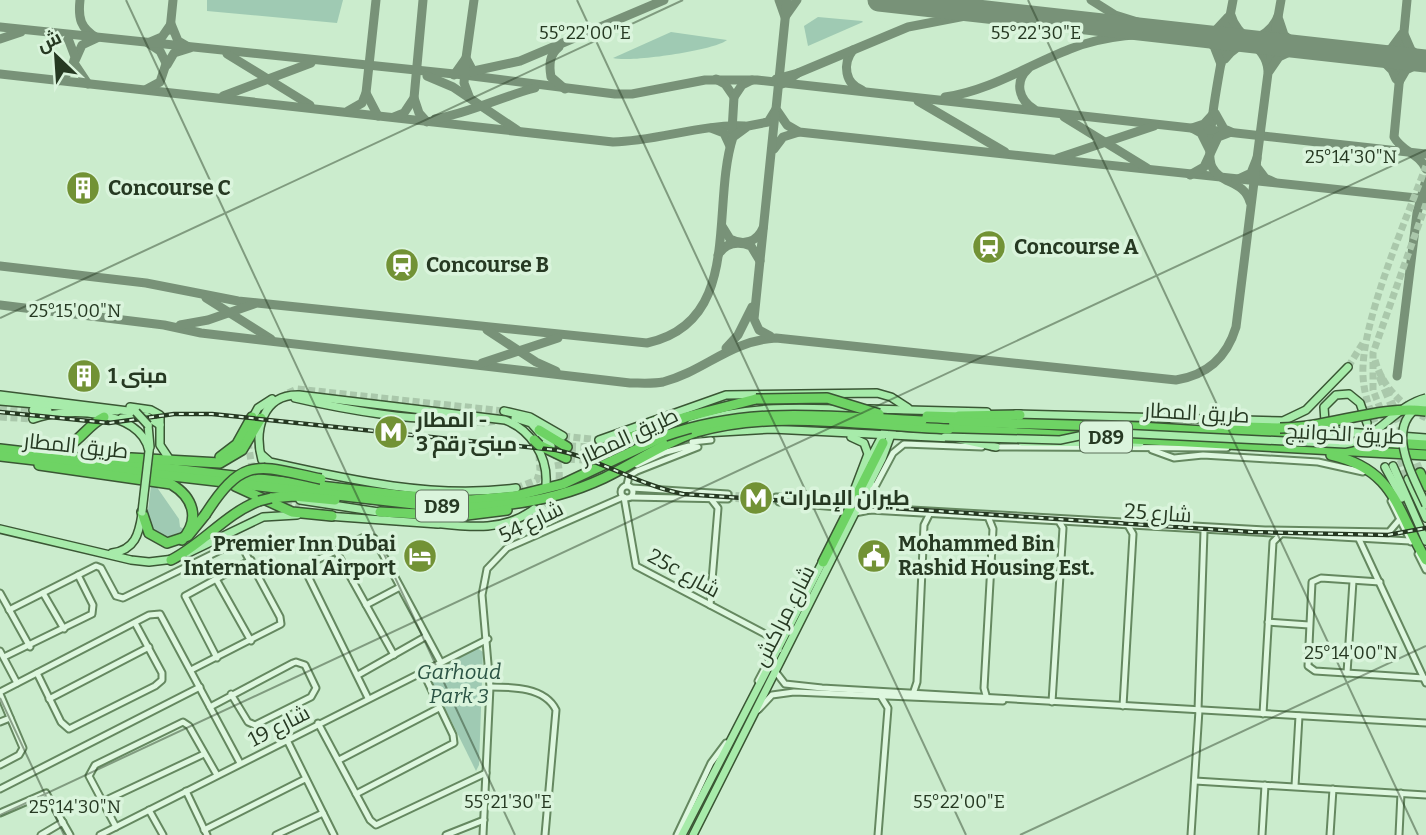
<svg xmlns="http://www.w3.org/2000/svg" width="1426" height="835" font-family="Bitter,Cairo,serif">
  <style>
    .green { fill: #9fcab3 }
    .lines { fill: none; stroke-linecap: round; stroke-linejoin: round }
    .taxiway { stroke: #789278; stroke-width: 9 }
    .runway { stroke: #789278; stroke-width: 23 }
    .minor-tunnel { stroke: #aac8ab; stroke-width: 5; stroke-dasharray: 5 2.5; stroke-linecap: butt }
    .major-tunnel { stroke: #aac8ab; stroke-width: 7; stroke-dasharray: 7 3.5; stroke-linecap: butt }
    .highway-tunnel { stroke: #aac8ab; stroke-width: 9; stroke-dasharray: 9 4.5; stroke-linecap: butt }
    .minor-casing { stroke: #658860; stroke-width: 9 }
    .major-casing { stroke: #3a5634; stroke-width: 10 }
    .highway-casing { stroke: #3a5634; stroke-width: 12 }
    .minor { stroke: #def7df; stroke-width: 5 }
    .major { stroke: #a7ebaa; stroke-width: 7 }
    .highway { stroke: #6ed364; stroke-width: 9 }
    .rail-casing { stroke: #263922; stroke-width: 4.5 }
    .rail { stroke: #daf4dc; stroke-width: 2; stroke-dasharray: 5; stroke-linecap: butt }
    .major-bridge-casing { stroke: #3a5634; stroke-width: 10; stroke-linecap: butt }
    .highway-bridge-casing { stroke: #3a5634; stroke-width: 12; stroke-linecap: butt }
    .major-bridge { stroke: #a7ebaa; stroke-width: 7 }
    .highway-bridge { stroke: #6ed364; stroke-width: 9 }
    .ticks { fill: none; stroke: #263922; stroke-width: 2; stroke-opacity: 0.45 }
    .labels { text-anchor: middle; stroke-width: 7; stroke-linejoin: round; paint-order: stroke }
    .shield { fill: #daf4dc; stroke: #5c715a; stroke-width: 2 }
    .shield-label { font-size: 19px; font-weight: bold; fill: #263922 }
    .poi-label { font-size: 21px; font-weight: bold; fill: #263922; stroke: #daf4dc; text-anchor: start }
    .street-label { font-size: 21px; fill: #263922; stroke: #daf4dc }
    .park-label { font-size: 21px; font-style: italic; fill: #2b5444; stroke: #daf4dc }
    .ticks-label { font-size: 18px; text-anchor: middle; fill: #263922; stroke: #daf4dc; stroke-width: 7; stroke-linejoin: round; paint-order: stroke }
  </style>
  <rect width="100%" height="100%" fill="#cbeccd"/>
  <g class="green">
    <path d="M207 0H343L337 23 207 11Z"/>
    <path d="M818 17 862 21 863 22 808 46 804 26Z"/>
    <path d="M671 32 727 40C716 50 629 63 613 58Z"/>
    <path d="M151 486H156L179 519 180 527 186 530 167 537 151 528 147 518Z"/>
    <path d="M477 648 483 652 479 765 476 771 429 676V673Z"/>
  </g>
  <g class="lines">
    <g class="taxiway">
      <path d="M80 0C78 18 80 28 97 38L82 45 74 63 88 84"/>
      <path d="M474 0 466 58 474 73"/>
      <path d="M779 0 785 17 797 0"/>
      <path d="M787 0 776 109 787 125 799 132 1426 199"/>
      <path d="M953 0 1005 14"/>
      <path d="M1091 0 1115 15 1163 30"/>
      <path d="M1233 0C1228 29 1202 146 1212 167 1221 185 1244 180 1250 202"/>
      <path d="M1407 0 1394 137C1402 152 1419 153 1426 169"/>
      <path d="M1231 15C1237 39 1267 45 1268 71"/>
      <path d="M1279 20 1284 35 1300 47"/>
      <path d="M171 24 178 41 190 48 174 53 167 65 160 51 148 43 162 37Z"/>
      <path d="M0 27 464 75 615 94H632L705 80H757L1426 154"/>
      <path d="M170 30 173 0"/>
      <path d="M0 39 21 32"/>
      <path d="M559 47C549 55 549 65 551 77L565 89"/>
      <path d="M853 50C842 64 845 84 862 90"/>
      <path d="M227 54 310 105"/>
      <path d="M1225 59C1239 38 1268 43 1278 16"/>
      <path d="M1221 64 1214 46 1200 36 1215 31 1228 17"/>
      <path d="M1269 68 1281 0"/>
      <path d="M1028 69C1014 82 1019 100 1034 109"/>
      <path d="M469 72 520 61 664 0"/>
      <path d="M798 73 908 27 986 12"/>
      <path d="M0 74 613 142C658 141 700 124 745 126"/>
      <path d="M454 75 466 58 464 83 469 96"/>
      <path d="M427 76 453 87 517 130"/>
      <path d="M716 79 725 84 734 97 732 131"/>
      <path d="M776 79 798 73 782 84"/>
      <path d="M1396 79 1392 70 1377 55 1391 49 1402 34"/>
      <path d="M58 81 71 70 75 57 69 41 63 35"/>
      <path d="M1399 82 1406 70 1425 61 1411 50 1404 34"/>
      <path d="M147 89 160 82 167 61"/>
      <path d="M366 93 378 116"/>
      <path d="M223 96 311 63"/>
      <path d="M734 97 742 85 752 80"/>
      <path d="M945 97C989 91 1029 65 1070 49 1105 35 1144 33 1182 34"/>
      <path d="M414 98 419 113 427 122"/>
      <path d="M918 101 1005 152"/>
      <path d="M348 111 362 103 366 93 376 0"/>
      <path d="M394 117 404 113 414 98 423 0"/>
      <path d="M1064 117 1147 168"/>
      <path d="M435 119C470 113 500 97 535 88"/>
      <path d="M711 128 724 133 730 146"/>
      <path d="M774 149 783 137 799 132"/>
      <path d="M1209 149 1201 133 1192 128 1204 124 1214 113"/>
      <path d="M1058 158 1154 126"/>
      <path d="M1190 175 1204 167 1218 137 1231 132 1224 129 1215 113"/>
      <path d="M1274 182 1265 178 1256 166 1268 73 1279 57 1300 47"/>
      <path d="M722 226 730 239C744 246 757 242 763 228"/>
      <path d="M718 255C726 242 738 241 751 246L760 261"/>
      <path d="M0 266 146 283 238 301 647 343C744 322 710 208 733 137L748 126 768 122 776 109"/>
      <path d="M206 298 271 339"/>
      <path d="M0 305 164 325 201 333 630 383C640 383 653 384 663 382 705 371 729 341 776 338L1176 380C1208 375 1227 357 1236 327L1257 158 1251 173 1236 180"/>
      <path d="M180 325 208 320 254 304"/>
      <path d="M487 330 536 362 556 371"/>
      <path d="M770 336 759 330 754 319 775 114"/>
      <path d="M726 348 738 335 752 307"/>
      <path d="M482 363 558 338"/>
      <path d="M1397 376 1417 213 1426 180"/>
    </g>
    <path class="runway" d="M879 0 1426 61"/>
    <g class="minor-tunnel">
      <path d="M728 494 776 497"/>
      <path d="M728 499 779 502"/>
    </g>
    <g class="major-tunnel">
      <path d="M1375 360C1382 387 1403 406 1426 418"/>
      <path d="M1348 367 1363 343"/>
      <path d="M288 393 297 389 504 411"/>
      <path d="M0 407 33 410"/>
      <path d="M0 417 33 419"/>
      <path d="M446 419 484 423 515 418"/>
      <path d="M1379 432C1371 413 1364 396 1363 376 1360 324 1407 218 1426 166"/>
      <path d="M563 436 599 440"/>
      <path d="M1392 439 1373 390V353L1426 204"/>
      <path d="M248 442 253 474"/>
      <path d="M1396 450 1408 479"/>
      <path d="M259 485 277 499 300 505"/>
      <path d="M516 488 537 480 540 470 539 455"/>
      <path d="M537 513C559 500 564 476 555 453"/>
    </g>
    <g class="highway-tunnel">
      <path d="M1380 376 1420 473"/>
      <path d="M567 447 601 448"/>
      <path d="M566 458 585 459 602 454"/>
    </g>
    <g class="minor-casing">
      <g id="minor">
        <path d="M692 442 711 440"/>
        <path d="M992 447 1227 448"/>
        <path d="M1152 450 1174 458 1203 455 1318 462 1363 472"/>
        <path d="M637 465 663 453"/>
        <path d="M627 485 629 476 637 471 698 447 689 446 662 453"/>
        <circle cx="627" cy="492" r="6"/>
        <path d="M868 486 876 485 893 453 904 444 982 447"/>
        <path d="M632 488 728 494"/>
        <path d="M624 497 636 566 769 636 779 650"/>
        <path d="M631 497 728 499"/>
        <path d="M776 497 839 498 842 501 837 507 779 502"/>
        <path d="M1391 501 1411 542"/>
        <path d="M870 510 869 506 874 502 894 509 1265 530 1389 532 1400 519"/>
        <path d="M855 513 870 510 1410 541"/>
        <path d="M1358 537 1426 683"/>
        <path d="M336 551 394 655"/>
        <path d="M1418 554 1426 570"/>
        <path d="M216 579 251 641"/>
        <path d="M1380 582 1321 578 1312 582 1308 666 1315 671 1424 678"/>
        <path d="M0 593 30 647"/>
        <path d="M43 593 64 629"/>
        <path d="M366 605 400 587"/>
        <path d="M710 605 718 508 711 499"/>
        <path d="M9 610 96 566 101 568 116 596 123 598 239 541 280 617 281 624 191 670"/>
        <path d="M1268 622 1309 625"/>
        <path d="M0 651 17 683"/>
        <path d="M4 657 92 614 93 605 78 575"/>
        <path d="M217 658 185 596 251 560"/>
        <path d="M775 671 785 684 822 688 1426 723"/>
        <path d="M37 673 61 722 69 729 155 686 162 680V673L135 623"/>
        <path d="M1347 673 1353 581"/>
        <path d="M358 675 425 637"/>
        <path d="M758 681 768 662"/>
        <path d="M490 687C512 687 545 687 556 710L545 835"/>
        <path d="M0 692 149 615 160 614 240 763"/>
        <path d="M0 694 23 748 19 755 0 765"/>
        <path d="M913 694 917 682 924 525 929 515"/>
        <path d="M368 698 308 576 307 569 313 562 364 537 374 538 440 661"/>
        <path d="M49 699 149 647"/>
        <path d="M987 699 984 688 993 529 989 519"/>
        <path d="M1052 702 1063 528 1060 523"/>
        <path d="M1123 706 1133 534 1129 527"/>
        <path d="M210 707 293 663 296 662 305 665 316 688 311 697 255 725 248 722 231 694"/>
        <path d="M758 710 772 695 794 692 1003 701"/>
        <path d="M1198 710 1204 531"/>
        <path d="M1263 714 1273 542 1280 535"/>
        <path d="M0 722 10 718"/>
        <path d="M318 723 370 820 376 825 486 773"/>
        <path d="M287 740 334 835"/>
        <path d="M339 760 439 708"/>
        <path d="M1195 781 1426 795"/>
        <path d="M1295 786 1299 716"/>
        <path d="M0 789 200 687"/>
        <path d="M186 791 207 835"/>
        <path d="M356 794 454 743 453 735 422 670"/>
        <path d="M102 802 204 754"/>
        <path d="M149 810 163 835"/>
        <path d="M0 813 46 793 70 835"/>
        <path d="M116 827 89 776 95 765 183 722 189 726 217 775"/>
        <path d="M204 830 305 779"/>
        <path d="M41 835 63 822"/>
        <path d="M100 835 488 639"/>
        <path d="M276 835 323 813"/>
        <path d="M446 835 484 820"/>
        <path d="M483 835 490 687 482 595 487 569 507 548 623 497"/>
        <path d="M677 835 711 763 726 743"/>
        <path d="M878 835 888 708 880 695"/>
        <path d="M1191 835 1199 710"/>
        <path d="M1262 835 1265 785"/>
        <path d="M1330 835 1333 789"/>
        <path d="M1399 835 1401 793"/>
      </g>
    </g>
    <g class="major-casing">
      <g id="major">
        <path d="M0 395 136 412"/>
        <path d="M295 398C329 406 436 428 465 414"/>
        <path d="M0 401 117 411"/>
        <path d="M130 407 151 410 160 415V445L170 460"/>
        <path d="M869 409 987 412"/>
        <path d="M33 410 48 411"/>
        <path d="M504 411 530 417 563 436"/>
        <path d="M1016 414 1283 421 1306 410 1348 367"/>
        <path d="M122 418 146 416 160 425"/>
        <path d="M515 418 531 423 551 446"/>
        <path d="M33 419C65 407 141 409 149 451"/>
        <path d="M252 419 258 408 272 399"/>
        <path d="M1367 423 1360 403 1349 394 1336 395 1324 407 1325 422 1334 431 1426 438"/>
        <path d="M691 424C745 405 803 407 859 410"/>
        <path d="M148 425 150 447"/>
        <path d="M704 433 772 429 951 438"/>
        <path d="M954 438 996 447"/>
        <path d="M599 440 726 395 877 393 891 397 908 408"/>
        <path d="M1022 442 1140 443"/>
        <path d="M262 455 270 462C350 480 434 499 516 488"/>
        <path d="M870 459 889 423"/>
        <path d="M262 460C254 431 262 394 299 395L505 420C530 429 548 456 546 484"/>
        <path d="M1393 466 1426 541"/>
        <path d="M1385 467 1402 498"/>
        <path d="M1408 479 1426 518"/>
        <path d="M300 500 385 513"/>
        <path d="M849 504 868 454 864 443 851 437"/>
        <path d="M327 516 438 524"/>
        <path d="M434 523C469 527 504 532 534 509"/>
        <path d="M0 529 131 560 149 562 174 559"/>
        <path d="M112 553C135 550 139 534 142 514"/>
        <path d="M188 553 263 517 297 515"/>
        <path d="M682 835 824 559"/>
        <path d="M693 835 882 459 896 421"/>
      </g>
    </g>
    <g class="highway-casing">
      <g id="highway">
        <path d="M927 416 962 417"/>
        <path d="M959 416 1020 415"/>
        <path d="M922 421 1140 427 1426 445"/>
        <path d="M1207 426 1280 428"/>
        <path d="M949 429 1426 455"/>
        <path d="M539 430 567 447"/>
        <path d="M539 445 566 458"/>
        <path d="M601 448 686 417 756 399"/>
        <path d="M0 449 398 495 471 500 515 496 563 484 665 436"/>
        <path d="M52 451C76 450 84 427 104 417"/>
        <path d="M1331 455C1396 470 1396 510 1426 560"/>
        <path d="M0 456 414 504C479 511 544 506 604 478 635 463 663 443 696 432"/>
        <path d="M220 457 237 444 252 417"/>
        <path d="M131 458 220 463 242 450 261 418"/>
        <path d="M39 465 171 484C193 497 201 519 182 540"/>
        <path d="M1420 473 1426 486"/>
        <path d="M235 486 292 512 332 516"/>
        <path d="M271 498 294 496 335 500"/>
        <path d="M142 512 149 533 167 543 188 536 205 515"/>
        <path d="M380 512 459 516 507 510"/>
        <path d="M171 560C203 544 225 514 259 501"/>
        <path d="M823 562 883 443"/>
      </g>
    </g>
    <use href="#minor" class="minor"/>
    <use href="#major" class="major"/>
    <use href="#highway" class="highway"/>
    <g class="rail-casing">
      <path id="rail" d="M0 412 109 423 174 414H212L556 450C600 459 638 485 683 494L1252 532 1388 535 1426 528"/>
    </g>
    <use href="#rail" class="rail"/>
    <g class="major-bridge-casing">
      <g id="major-bridge">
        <path d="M1426 403C1381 422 1412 474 1426 505"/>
        <path d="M136 412 148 425"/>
        <path d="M945 437 1060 440 1098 432 1345 444C1378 440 1394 406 1426 398"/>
        <path d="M142 512 149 451"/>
      </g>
    </g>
    <g class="highway-bridge-casing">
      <g id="highway-bridge">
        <path d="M756 399 827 398 879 414"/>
        <path d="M1280 428C1329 428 1378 405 1426 411"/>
        <path d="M696 432C776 409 866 426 949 429"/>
        <path d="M665 436C752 405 832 417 922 421"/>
        <path d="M534 440 539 445"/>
        <path d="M259 501 271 498"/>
        <path d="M205 515C244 454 258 466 321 479"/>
      </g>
    </g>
    <use href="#major-bridge" class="major-bridge"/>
    <use href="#highway-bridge" class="highway-bridge"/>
  </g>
  <path class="ticks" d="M126 0 515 835M577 0 966 835M1028 0 1418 835M0 318 683 0M0 698 64 835M0 815 1426 150M1020 835 1426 646"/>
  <defs>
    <g id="building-disc" transform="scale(1.75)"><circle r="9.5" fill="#729235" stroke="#daf4dc"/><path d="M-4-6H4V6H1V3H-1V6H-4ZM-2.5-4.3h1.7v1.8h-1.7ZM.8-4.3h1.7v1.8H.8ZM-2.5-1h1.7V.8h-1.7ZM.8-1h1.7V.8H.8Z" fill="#fff"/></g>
    <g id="station-disc" transform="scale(1.75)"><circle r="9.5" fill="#729235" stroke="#daf4dc"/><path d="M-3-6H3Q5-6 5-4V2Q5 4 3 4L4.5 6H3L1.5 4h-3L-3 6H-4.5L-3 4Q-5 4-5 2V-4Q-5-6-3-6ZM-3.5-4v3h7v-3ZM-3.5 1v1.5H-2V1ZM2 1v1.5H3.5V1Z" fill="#fff"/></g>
    <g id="metro-disc" transform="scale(1.75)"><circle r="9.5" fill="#729235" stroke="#daf4dc"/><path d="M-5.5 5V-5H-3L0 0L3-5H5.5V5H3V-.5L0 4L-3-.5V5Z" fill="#fff"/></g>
    <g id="hotel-disc" transform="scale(1.75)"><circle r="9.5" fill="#729235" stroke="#daf4dc"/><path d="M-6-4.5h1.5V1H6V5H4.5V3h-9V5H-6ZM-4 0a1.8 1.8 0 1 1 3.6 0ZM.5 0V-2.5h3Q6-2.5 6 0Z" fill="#fff"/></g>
    <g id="civic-disc" transform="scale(1.75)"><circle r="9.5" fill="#729235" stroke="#daf4dc"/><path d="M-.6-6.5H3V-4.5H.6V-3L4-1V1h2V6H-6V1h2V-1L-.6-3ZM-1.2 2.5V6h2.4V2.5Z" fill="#fff"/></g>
  </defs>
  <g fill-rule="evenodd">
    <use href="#building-disc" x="83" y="188"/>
    <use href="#station-disc" x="989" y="247"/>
    <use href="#station-disc" x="402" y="265"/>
    <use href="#building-disc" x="84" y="376"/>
    <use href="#metro-disc" x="391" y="432"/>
    <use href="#metro-disc" x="756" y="498"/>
    <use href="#hotel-disc" x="420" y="556"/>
    <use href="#civic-disc" x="874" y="556"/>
  </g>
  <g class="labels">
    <g class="shield">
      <rect x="1080" y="421.5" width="52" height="31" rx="5"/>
      <rect x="416" y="490.5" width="52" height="31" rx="5"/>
    </g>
    <g class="shield-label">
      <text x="1106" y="444">D89</text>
      <text x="442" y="513">D89</text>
    </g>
    <g class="poi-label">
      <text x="108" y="195">Concourse C</text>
      <text x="1014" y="254">Concourse A</text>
      <text x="426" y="272">Concourse B</text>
      <text x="108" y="383">مبنى 1</text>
      <text x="416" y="427">المطار -<tspan x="416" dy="24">مبنى رقم 3</tspan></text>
      <text x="780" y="505">طيران الإمارات</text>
      <text x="396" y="551" text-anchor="end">Premier Inn Dubai<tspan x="396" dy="24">International Airport</tspan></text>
      <text x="898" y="551">Mohammed Bin<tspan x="898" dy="24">Rashid Housing Est.</tspan></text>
    </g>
    <g class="street-label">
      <text transform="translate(1197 413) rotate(3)" y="7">طريق المطار</text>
      <text transform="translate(1345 434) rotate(3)" y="7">طريق الخوانيج</text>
      <text transform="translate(629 436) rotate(-25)" y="7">طريق المطار</text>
      <text transform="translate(76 446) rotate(6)" y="7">طريق المطار</text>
      <text transform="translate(1158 513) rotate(4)" y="7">شارع 25</text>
      <text transform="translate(531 522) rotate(-26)" y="7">شارع 54</text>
      <text transform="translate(684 573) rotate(29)" y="7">25c شارع</text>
      <text transform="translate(784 616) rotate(-63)" y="7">شارع مراكش</text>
      <text transform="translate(279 726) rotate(-27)" y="7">شارع 19</text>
    </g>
    <g class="park-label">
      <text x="459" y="679">Garhoud<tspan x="459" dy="24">Park 3</tspan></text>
    </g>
  </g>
  <g class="ticks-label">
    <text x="585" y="39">55°22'00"E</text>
    <text x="1036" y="39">55°22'30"E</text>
    <text x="1351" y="163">25°14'30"N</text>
    <text x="75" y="317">25°15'00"N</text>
    <text x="1351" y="659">25°14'00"N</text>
    <text x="508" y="808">55°21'30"E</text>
    <text x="959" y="808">55°22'00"E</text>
    <text x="75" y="813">25°14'30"N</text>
  </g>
  <g transform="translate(56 56) rotate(335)" stroke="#daf4dc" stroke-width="5" paint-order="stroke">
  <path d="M0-5L12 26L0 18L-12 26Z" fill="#263922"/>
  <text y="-10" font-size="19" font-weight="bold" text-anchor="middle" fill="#263922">ش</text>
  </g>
</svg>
